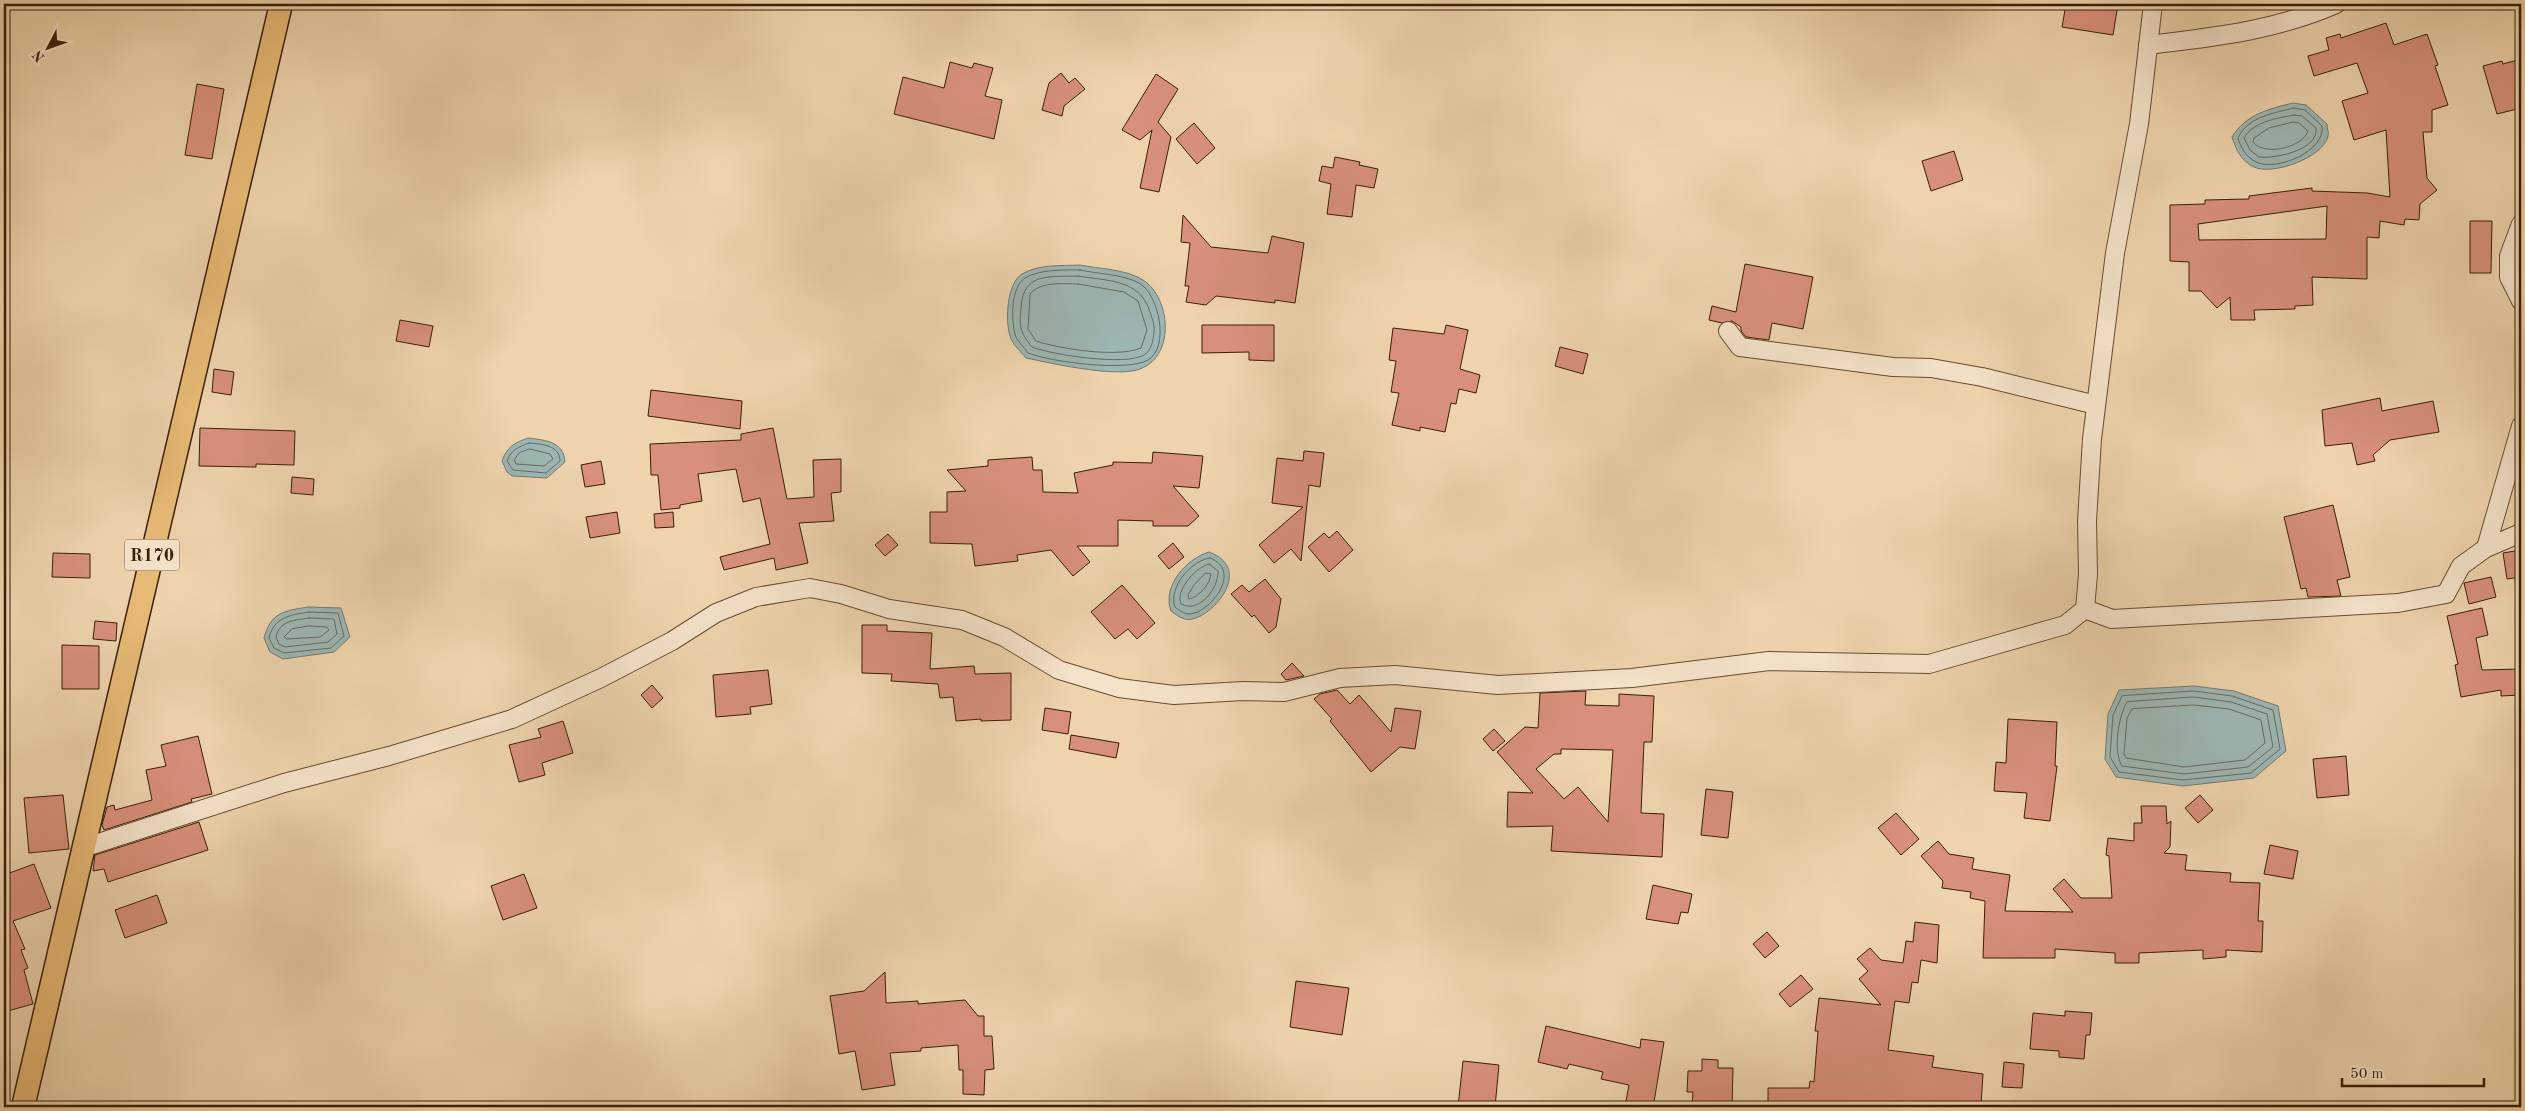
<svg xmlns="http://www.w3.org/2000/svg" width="2525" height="1111" font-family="'Old Standard TT',serif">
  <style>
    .water { fill: #9cb6b3; stroke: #747a6f }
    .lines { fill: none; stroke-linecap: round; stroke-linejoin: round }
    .shore { stroke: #6a6a5e; stroke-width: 1 }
    .building { fill: #d8907a; stroke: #391f08; fill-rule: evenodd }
    .minor-casing { stroke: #664c31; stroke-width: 20 }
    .major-casing { stroke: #391f08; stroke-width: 25 }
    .minor { stroke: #f4e2c9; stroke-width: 18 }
    .major { stroke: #e7ba76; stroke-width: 22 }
    .labels { text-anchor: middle; stroke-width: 4.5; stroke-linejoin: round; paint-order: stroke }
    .shield { fill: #f4e2c9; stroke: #715a42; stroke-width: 1 }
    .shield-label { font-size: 18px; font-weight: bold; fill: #391f08 }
  </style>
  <rect width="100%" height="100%" fill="#eed3ac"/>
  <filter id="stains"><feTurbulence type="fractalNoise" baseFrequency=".004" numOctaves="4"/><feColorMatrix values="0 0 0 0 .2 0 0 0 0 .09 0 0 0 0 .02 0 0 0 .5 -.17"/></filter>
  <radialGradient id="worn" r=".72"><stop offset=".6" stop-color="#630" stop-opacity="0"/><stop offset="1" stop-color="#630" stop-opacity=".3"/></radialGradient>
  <g class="water">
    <path d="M2293 103 2306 105 2327 124C2327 128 2329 133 2328 136 2324 157 2273 176 2254 167 2241 161 2236 149 2232 137 2246 114 2269 109 2293 103Z"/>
    <path d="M1080 265C1099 269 1126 269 1143 280 1172 298 1177 364 1132 371 1104 375 1055 364 1026 358 1021 352 1012 344 1010 336 1005 320 1007 283 1022 274 1039 264 1061 266 1080 265Z"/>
    <path d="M528 438C546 440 564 442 565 462L547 478 512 476 507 472 502 461C507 447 514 443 528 438Z"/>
    <path d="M1209 552C1258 570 1206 625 1185 619 1180 618 1175 614 1171 611 1162 586 1186 559 1209 552Z"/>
    <path d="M308 607 341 608 350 637 334 652 283 659 270 652 264 638C271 612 284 611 308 607Z"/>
    <path d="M2194 686 2234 691 2278 706 2286 751 2254 778 2183 786 2116 777 2105 759 2108 714 2119 690Z"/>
  </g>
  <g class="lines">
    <g class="shore">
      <path d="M2294 108 2305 110 2322 126C2326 151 2276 172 2256 162 2246 157 2241 148 2238 138 2247 117 2274 113 2294 108Z"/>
      <path d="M2294 115 2302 116 2316 128C2319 150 2275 159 2259 157L2250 150 2244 138C2253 122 2277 118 2294 115Z"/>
      <path d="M2294 122 2299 123 2308 131C2303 147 2265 157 2253 142L2254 138 2269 128Z"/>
      <path d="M1080 270C1098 274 1122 274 1139 283 1159 294 1170 347 1148 360 1127 372 1051 362 1028 353 1024 347 1016 340 1015 334 1011 319 1011 287 1025 278 1041 269 1062 270 1080 270Z"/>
      <path d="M1078 276C1107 281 1138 279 1149 309 1151 316 1155 324 1154 331 1154 339 1151 351 1144 355 1125 366 1053 355 1032 347 1020 332 1019 327 1021 308 1023 272 1049 277 1078 276Z"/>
      <path d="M1078 284 1124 292 1138 301 1147 330 1141 348C1117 358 1061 349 1036 341L1028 329 1030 294C1040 281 1064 284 1078 284Z"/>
      <path d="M529 443C541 444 560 445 560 461L546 473 513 470 507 461C511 450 518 447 529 443Z"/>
      <path d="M530 449 550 454 553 459 544 466 516 464 514 460 519 453Z"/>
      <path d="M1210 558C1244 571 1209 614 1189 614 1184 614 1179 610 1175 607 1168 588 1191 560 1210 558Z"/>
      <path d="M1209 564 1218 571C1219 588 1199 614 1181 604 1175 590 1196 567 1209 564Z"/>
      <path d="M1206 573 1211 574C1210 584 1199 597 1189 599L1188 595 1194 585Z"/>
      <path d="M309 612 338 613 344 636 331 648 284 653 274 648 269 638C274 617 290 615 309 612Z"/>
      <path d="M309 618 334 619 337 634 328 642 285 647 279 644 276 637C279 621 295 620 309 618Z"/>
      <path d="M309 626 327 627 329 630 320 637 287 639 284 637 292 629Z"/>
      <path d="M2194 691 2232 696 2273 710 2280 749 2251 773 2183 780 2119 772 2110 757 2113 715 2122 696Z"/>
      <path d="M2194 697 2231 702 2267 714 2273 747 2248 767 2184 774 2122 766C2113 751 2118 717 2127 702Z"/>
      <path d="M2194 705 2229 709 2261 720 2265 743 2245 760 2184 767 2126 758 2124 754 2127 718 2132 709Z"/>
    </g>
  </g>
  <g class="building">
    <path d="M2066 4H2118L2113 35 2062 27Z"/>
    <path d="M2386 23 2394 45 2427 34 2438 65 2435 66 2448 105 2432 110V132H2423L2427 178 2437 190 2420 204 2419 220 2405 219 2404 225 2380 221 2379 238 2367 237V279L2312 277 2313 305 2295 306V309L2254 310 2255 320H2231L2230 297 2217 308 2201 291H2189V262L2170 261V205L2205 204V200L2249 199V196L2312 188V191L2367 193 2390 197 2386 130 2354 140 2342 101 2368 93 2357 63 2314 76 2308 56 2329 50 2326 38 2340 34 2341 38ZM2327 206 2326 239 2199 240 2198 224Z"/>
    <path d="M2521 59V108L2497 114 2483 66 2502 61 2503 64Z"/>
    <path d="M950 62 972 68 974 63 993 68 985 96 1002 100 994 139 894 114 903 77 944 88Z"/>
    <path d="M1061 73 1069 83 1075 78 1085 89 1064 106 1062 116 1042 110 1049 83Z"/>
    <path d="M1156 74 1178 89 1158 122 1171 137 1159 192 1140 188 1152 130 1140 140 1122 130Z"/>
    <path d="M197 84 224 89 212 159 185 155Z"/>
    <path d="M1194 123 1215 148 1197 164 1176 139Z"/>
    <path d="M1954 151 1963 180 1931 191 1922 161Z"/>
    <path d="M1335 157 1360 162 1359 165 1378 169 1374 188 1356 185 1352 217 1327 214 1331 184 1319 181 1322 166 1333 168Z"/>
    <path d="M1183 215 1211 247 1268 253 1272 236 1304 243 1295 303 1275 300V303L1216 296 1206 305 1186 302 1189 286H1185L1190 243 1181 242Z"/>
    <path d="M2470 221H2492L2491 273H2470Z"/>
    <path d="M1745 264 1813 277 1803 329 1772 323 1769 340 1746 337 1741 331V327L1732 321 1722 323 1709 320 1712 306 1736 312Z"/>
    <path d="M400 320 433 326 429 347 396 341Z"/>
    <path d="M1202 325H1274V361L1249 360V352L1202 353Z"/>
    <path d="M1446 325 1468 330 1460 369 1480 375 1476 393 1459 389 1456 404 1451 403 1445 432 1420 427V431L1392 425 1399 393 1391 392 1396 361 1389 360 1393 328 1444 334Z"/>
    <path d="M1560 347 1588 354 1583 374 1555 366Z"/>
    <path d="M214 369 234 372 231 395 212 392Z"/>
    <path d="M651 390 742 401 740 429 648 416Z"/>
    <path d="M2380 398 2382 411 2433 401 2439 432 2390 440 2373 455 2375 461 2357 465 2352 443 2325 446 2322 410Z"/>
    <path d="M200 428 295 431 294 465 256 464V467L199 466Z"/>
    <path d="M773 428 787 499 814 497 813 460 841 459V492L831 493 834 521 799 523 808 563 776 570 774 558 724 570 720 557 770 544 760 498 743 502 736 469 698 474 702 501 680 505V508L661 510 658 475H651L650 444 741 440V434Z"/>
    <path d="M1304 451 1324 453 1320 487 1309 485 1301 561 1291 549 1274 563 1259 545 1303 507 1272 503 1277 458 1303 461Z"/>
    <path d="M1153 452 1203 456 1199 488 1173 486 1199 516 1188 526H1153V521L1118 520V546H1077L1090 562 1073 576 1051 550 1017 555 1018 561 975 566 972 544 930 543V512H947V492L966 491 947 470 988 466V460L1032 457 1033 470H1042L1043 492 1078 493 1074 473 1113 465V462L1152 463Z"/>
    <path d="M601 461 605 484 585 487 581 465Z"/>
    <path d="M292 477 314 479 313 495 291 493Z"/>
    <path d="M2333 505 2350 577 2337 580 2341 596 2308 597 2306 588 2301 589 2284 517Z"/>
    <path d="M617 512 620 533 590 538 586 517Z"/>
    <path d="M673 512 674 527 655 528 654 514Z"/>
    <path d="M1337 531 1353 550 1329 572 1308 547 1324 533 1329 538Z"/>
    <path d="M888 534 898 545 885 556 875 545Z"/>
    <path d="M1173 543 1184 557 1169 569 1158 556Z"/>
    <path d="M2521 550V577L2507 579 2503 553Z"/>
    <path d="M53 553 90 554V578L52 577Z"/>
    <path d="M2491 577 2496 597 2469 604 2464 583Z"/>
    <path d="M1265 579 1281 599 1276 627 1269 633 1254 615 1252 617 1231 594 1242 585 1249 592Z"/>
    <path d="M1122 585 1155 623 1137 639 1128 629 1115 639 1091 612Z"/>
    <path d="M2482 608 2488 635 2476 638 2482 670 2521 669V695L2501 696V690L2461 697 2455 665 2458 664 2447 616Z"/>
    <path d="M95 621 117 623 116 641 93 639Z"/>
    <path d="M862 625H887V631L932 633 930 669 974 666 975 674 1011 673V720L981 721V719L956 721 953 697 940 698 938 684 891 681 892 674 862 673Z"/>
    <path d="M62 645 99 646V689H62Z"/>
    <path d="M1292 663 1304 676 1286 680 1281 674Z"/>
    <path d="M768 670 772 704 750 707 751 714 716 717 713 675Z"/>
    <path d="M652 685 663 698 652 708 641 695Z"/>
    <path d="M1337 690 1350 704 1359 695 1391 732 1395 708 1421 711 1415 749 1400 747 1371 772 1330 721 1332 719 1314 699 1320 694Z"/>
    <path d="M1586 691 1585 705 1619 706V694L1654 696 1652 742H1644L1641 813 1664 814 1662 857 1551 851 1553 826 1507 827 1508 792 1533 793 1497 752 1525 727 1538 728 1540 693ZM1561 749 1613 750 1608 822 1578 787 1564 799 1536 769 1554 754H1561Z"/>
    <path d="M1045 708 1071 712 1068 734 1042 730Z"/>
    <path d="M2008 719 2057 722 2055 766H2057L2050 821 2024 818 2027 793 1994 791 1996 762 2006 763Z"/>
    <path d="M563 721 573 753 542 763 545 775 519 782 509 745 541 737 538 729Z"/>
    <path d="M1494 729 1505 741 1493 751 1483 739Z"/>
    <path d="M1071 735 1119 743 1116 758 1069 749Z"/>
    <path d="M198 736 212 794 191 799 192 802 104 830 102 825 107 807 114 805 115 810 152 800 146 770 166 766 161 745Z"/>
    <path d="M2346 756 2349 795 2317 798 2313 759Z"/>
    <path d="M1706 789 1733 792 1728 838 1701 835Z"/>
    <path d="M63 795 69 849 29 853 24 798Z"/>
    <path d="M2200 795 2213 810 2198 823 2185 808Z"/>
    <path d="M2141 806H2166L2167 824 2171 821 2170 847 2164 853 2187 855 2185 870 2231 873 2230 882 2260 883 2258 921H2263L2262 952 2226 950V957L2203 959V950L2139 953V963H2115V953L2055 949V958H1983L1985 901 1970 898 1971 892 1942 888 1943 881 1921 856 1938 841 1949 854 1974 858 1972 869 2010 875 2005 911 2073 912 2053 889 2064 879 2081 898H2112L2109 856 2106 855 2108 838 2134 841V823H2142Z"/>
    <path d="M1896 813 1919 839 1901 855 1878 828Z"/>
    <path d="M199 822 208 850 108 882 104 869 93 871 95 855Z"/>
    <path d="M2270 845 2298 851 2293 879 2264 874Z"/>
    <path d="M34 864 51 908 13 921 25 949 21 950 28 968 24 970 33 1004 4 1012V875Z"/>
    <path d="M524 874 537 908 503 920 491 886Z"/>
    <path d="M1653 885 1692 894 1688 913 1681 912 1678 924 1646 919Z"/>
    <path d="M157 895 167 923 125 938 115 910Z"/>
    <path d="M1915 922 1939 925 1937 963 1921 960 1918 983 1912 982 1909 1003 1895 1001 1888 1050 1934 1056 1932 1067 1983 1074 1981 1104 1957 1102 1956 1107H1768V1088H1809L1810 1081 1814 1082 1818 1031H1815L1819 998 1881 1005 1859 979 1868 971 1857 959 1870 948 1881 960 1903 963 1906 941 1913 942Z"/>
    <path d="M1767 932 1779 946 1765 958 1753 944Z"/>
    <path d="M885 972 886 1003 918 1001V1004L965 1000 978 1016H984V1036H992L994 1069 985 1070 984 1095 963 1094V1070H959L958 1045 921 1048V1051L890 1053 895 1085 862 1090 855 1051 839 1054 830 996 864 991Z"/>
    <path d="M1801 975 1813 989 1790 1007 1779 994Z"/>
    <path d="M1296 981 1349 988 1342 1035 1290 1027Z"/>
    <path d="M2065 1011 2092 1013 2090 1035H2086L2084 1059 2059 1057V1051L2030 1049 2033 1013 2065 1016Z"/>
    <path d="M1546 1026 1640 1048 1641 1039 1664 1042 1654 1102 1648 1107H1631L1626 1101 1629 1085 1601 1079 1603 1072 1569 1064 1567 1069 1538 1062Z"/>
    <path d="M1702 1059 1718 1060V1068H1733L1732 1107H1692L1693 1092H1687L1688 1071H1702Z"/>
    <path d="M1463 1061 1499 1065 1495 1107H1458Z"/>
    <path d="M2004 1062 2024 1064 2022 1088 2002 1087Z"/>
  </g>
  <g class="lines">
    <g class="minor-casing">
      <g id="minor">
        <path d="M2148 45C2214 37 2274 31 2336 4"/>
        <path d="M2521 224 2509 256V277L2521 301"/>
        <path d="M1728 331 1740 347 1893 367 1931 368 1982 377 2096 405"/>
        <path d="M2486 548 2521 426"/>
        <path d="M2085 609 2112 619 2398 603 2446 594 2461 566 2486 548 2521 533"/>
        <path d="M83 848 284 783 389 756 512 719 601 678 672 641 716 613 756 597 810 588 841 594 889 609 962 620 1004 637 1059 670 1119 688 1174 695 1243 691 1284 692 1340 678 1395 675 1498 685 1632 678 1769 661 1929 664 2065 625 2085 609 2088 574 2087 521 2092 439 2115 253 2139 124 2153 4"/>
      </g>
    </g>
    <g class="major-casing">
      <path id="major" d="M23 1107 281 4"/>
    </g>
    <use href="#minor" class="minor"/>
    <use href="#major" class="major"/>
  </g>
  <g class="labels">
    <rect class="shield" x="124.5" y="539.5" width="55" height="31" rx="4"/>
    <g class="shield-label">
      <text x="152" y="561">R170</text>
    </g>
  </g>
  <rect width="2525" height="1111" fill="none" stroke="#eed3ac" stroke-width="20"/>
  <rect x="5" y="5" width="2515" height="1101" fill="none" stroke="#391f08" stroke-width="2.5"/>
  <rect x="10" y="10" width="2505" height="1091" fill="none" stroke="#391f08"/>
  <g transform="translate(48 48) rotate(229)" stroke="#f4e2c9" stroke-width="4" paint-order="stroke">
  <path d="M0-4L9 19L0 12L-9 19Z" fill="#391f08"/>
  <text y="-8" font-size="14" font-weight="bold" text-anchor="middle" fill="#391f08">N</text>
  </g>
  <path d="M2342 1078v8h142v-8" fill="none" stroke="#391f08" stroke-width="2.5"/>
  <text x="2350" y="1078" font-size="15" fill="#391f08" stroke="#f4e2c9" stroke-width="4" paint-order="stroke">50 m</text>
  <rect width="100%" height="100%" filter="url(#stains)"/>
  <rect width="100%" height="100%" fill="url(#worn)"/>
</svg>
